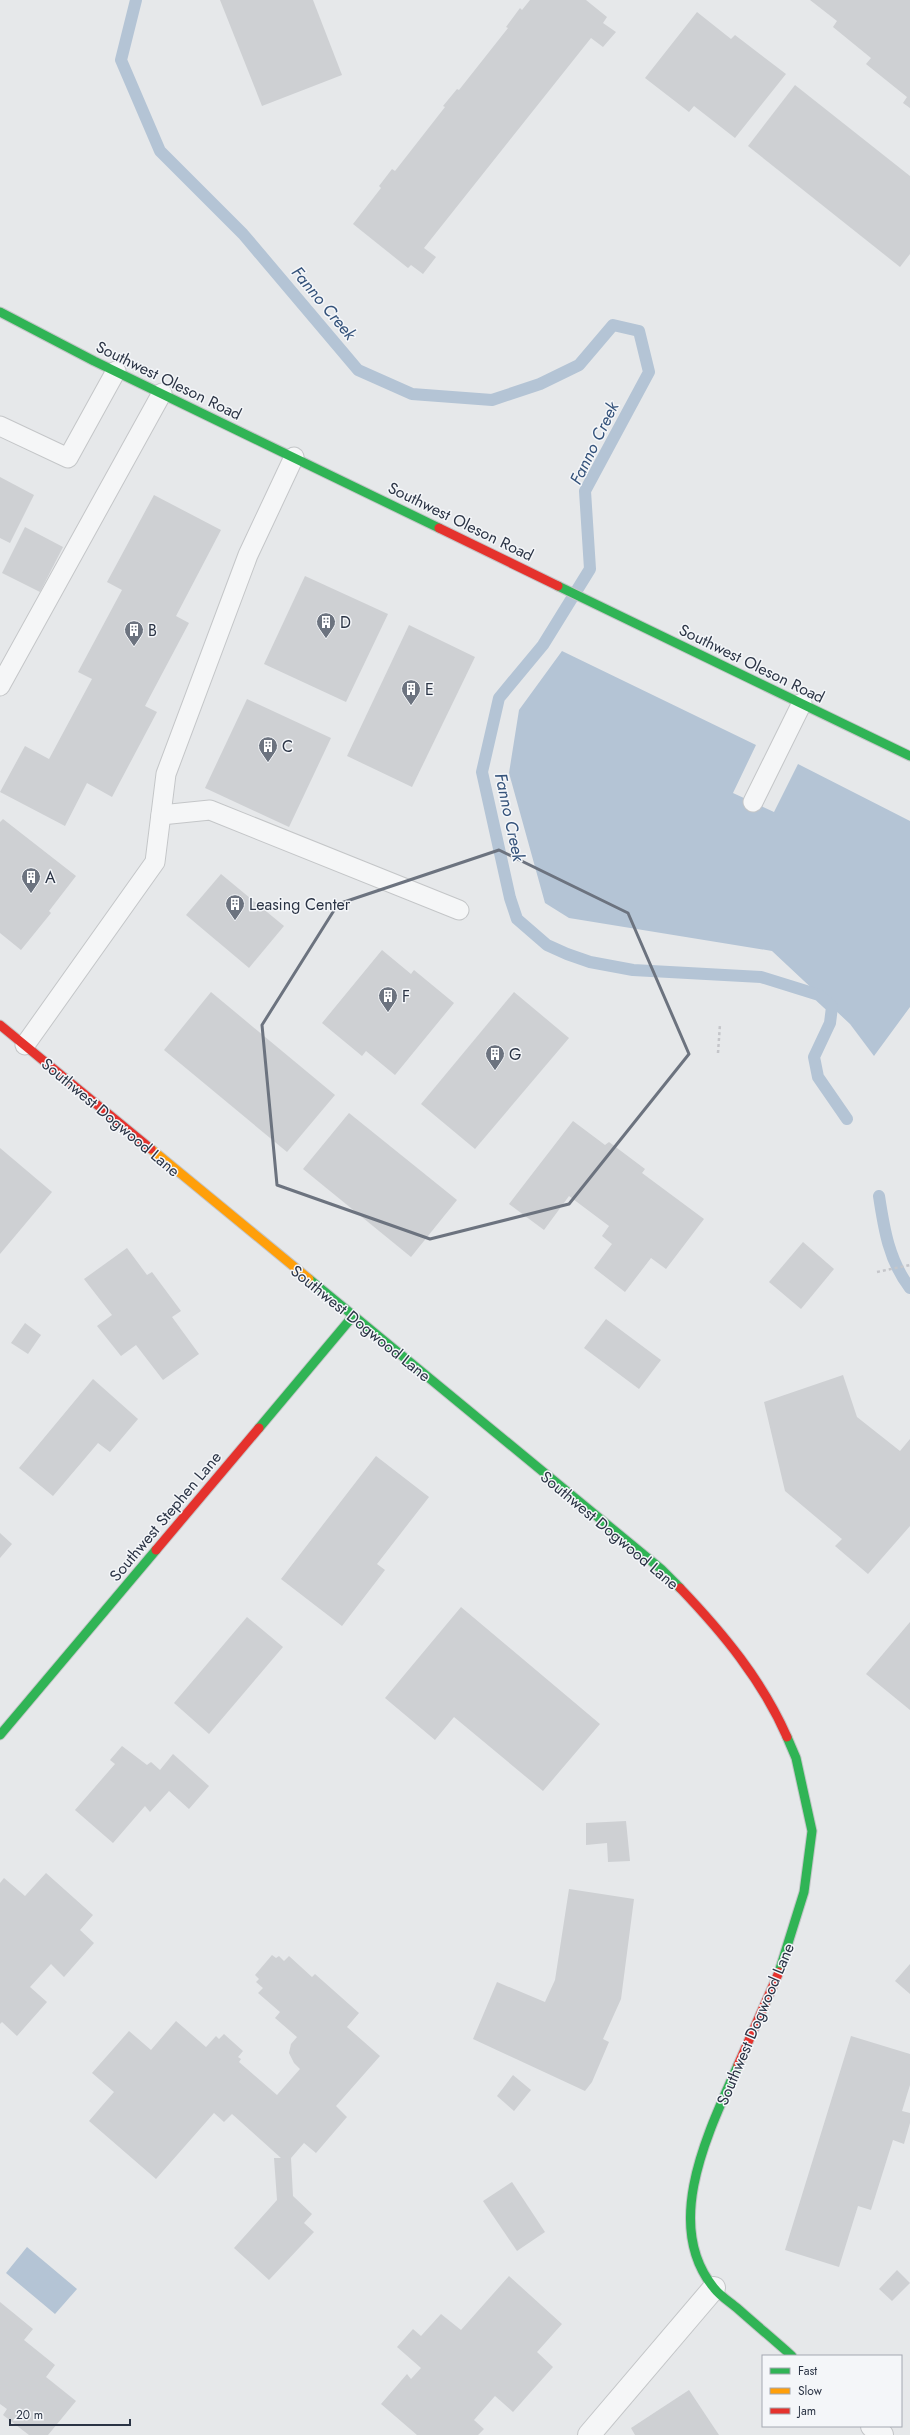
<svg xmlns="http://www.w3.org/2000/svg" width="910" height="2435" font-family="Jost,sans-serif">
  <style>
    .water { fill: #b4c4d5 }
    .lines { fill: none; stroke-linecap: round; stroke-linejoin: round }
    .stream { stroke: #b4c4d5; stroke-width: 12 }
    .building { fill: #ced0d3 }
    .lane-casing { stroke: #c4c6c8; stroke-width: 21 }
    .street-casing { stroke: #c4c6c8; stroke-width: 24 }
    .fast-casing { stroke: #c4c6c8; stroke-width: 11 }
    .slow-casing { stroke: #c4c6c8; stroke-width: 11 }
    .jam-casing { stroke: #c4c6c8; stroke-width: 11 }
    .path { stroke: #c5c6ca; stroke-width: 2.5; stroke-dasharray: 3 3; stroke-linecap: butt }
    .lane { stroke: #f5f6f7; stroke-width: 19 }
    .street { stroke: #f5f6f7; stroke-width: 22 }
    .fast { stroke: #30b455; stroke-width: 9 }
    .slow { stroke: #ff9f0a; stroke-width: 9 }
    .jam { stroke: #e5322d; stroke-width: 9 }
    .marked { fill: none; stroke: #6c737f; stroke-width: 3; stroke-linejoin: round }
    .labels { text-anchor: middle; stroke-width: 3; stroke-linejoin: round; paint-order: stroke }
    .street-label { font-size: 16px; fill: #2b3445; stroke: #f4f6f9 }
    .poi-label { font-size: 16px; fill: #2b3445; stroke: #f4f6f9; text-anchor: start }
    .water-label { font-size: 17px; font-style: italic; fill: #34527a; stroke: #f4f6f9 }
  </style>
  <rect width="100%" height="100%" fill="#e6e8ea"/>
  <g class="water">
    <path d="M562 651 756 745 733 793 774 812 798 764 910 821V1007L874 1056 850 1024 772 951 569 918 545 903 509 773 519 710Z"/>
    <path d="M27 2247 77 2289 55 2314 6 2273Z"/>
  </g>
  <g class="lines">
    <g class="stream">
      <path d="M136 0 121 60 160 151 243 234 358 370 412 394 492 400 540 384 579 365 613 325 639 331 649 372 585 491 590 569 543 645 499 698 482 772 510 898 517 919 547 945 567 954 590 962 633 970 761 977 819 995 832 1007 830 1023 814 1057 818 1077 847 1119"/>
      <path d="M879 1196C884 1229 889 1261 910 1288"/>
    </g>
  </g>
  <g class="building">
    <path d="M220 0H313L342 75 262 106Z"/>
    <path d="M530 0H586L607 17 603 23 616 32 603 47 591 38 424 248 436 257 423 274 411 265 408 268 353 224 381 188 379 186 392 169 395 171 445 107 443 106 457 89 459 90 508 28 506 27 520 8 522 10Z"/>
    <path d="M810 0H910V108L903 103 907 97 866 64 871 58 833 27 837 21Z"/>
    <path d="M697 12 731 39 735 35 786 74 735 138 694 106 689 112 645 78Z"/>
    <path d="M795 85 910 176V254L900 267 748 146Z"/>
    <path d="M0 477 34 495 10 543 0 538Z"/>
    <path d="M154 495 221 530 176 616 189 623 145 706 157 712 112 797 87 783 65 826 0 792 25 746 49 759 92 679 78 672 122 590 107 582Z"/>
    <path d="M25 527 63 547 40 592 2 573Z"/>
    <path d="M305 576 388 614 346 702 264 664Z"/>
    <path d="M409 625 475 657 412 787 347 756Z"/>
    <path d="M247 699 331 738 289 827 205 788Z"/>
    <path d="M3 819 76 876 49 911 51 913 21 950 0 933V822Z"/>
    <path d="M221 874 284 926 249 968 186 915Z"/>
    <path d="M382 950 411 974 414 970 454 1003 395 1075 366 1051 362 1056 322 1023Z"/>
    <path d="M211 992 335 1095 287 1152 164 1050Z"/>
    <path d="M514 992 569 1038 475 1149 421 1104Z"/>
    <path d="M349 1113 457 1200 411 1257 303 1169Z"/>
    <path d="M573 1121 605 1145 609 1142 645 1169 642 1173 704 1219 666 1269 651 1258 625 1292 594 1268 612 1244 602 1236 609 1226 569 1196 544 1230 509 1204Z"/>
    <path d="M0 1148 52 1192 0 1254Z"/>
    <path d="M803 1242 834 1269 801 1309 769 1282Z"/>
    <path d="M127 1248 147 1275 152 1272 181 1311 172 1317 199 1354 163 1380 136 1345 121 1356 97 1326 112 1315 84 1279Z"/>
    <path d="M606 1319 661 1360 639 1389 584 1348Z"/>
    <path d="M25 1323 41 1335 28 1354 11 1343Z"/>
    <path d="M843 1375 857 1417 900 1451 910 1439V1526L868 1574 835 1546 842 1539 785 1491 764 1402Z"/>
    <path d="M93 1379 138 1419 110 1452 98 1443 53 1496 19 1468Z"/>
    <path d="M376 1456 429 1497 377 1564 385 1570 342 1626 281 1579Z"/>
    <path d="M0 1533 12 1544 0 1558Z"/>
    <path d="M461 1607 600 1724 543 1791 454 1717 435 1740 385 1698Z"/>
    <path d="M247 1617 283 1647 209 1734 174 1703Z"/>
    <path d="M910 1622V1710L866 1674Z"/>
    <path d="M122 1746 147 1765 151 1762 160 1770 173 1754 209 1786 189 1809 169 1791 150 1812 145 1806 113 1843 75 1810 115 1764 110 1760Z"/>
    <path d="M626 1821 630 1861 608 1862 607 1843 586 1845V1823Z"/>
    <path d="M46 1873 93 1915 80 1930 94 1943 64 1977 51 1964 30 1987 47 2002 17 2036 2 2022 0 2024V1883L4 1878 25 1896Z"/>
    <path d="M569 1889 634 1899 621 1999 603 2039 609 2042 592 2082 585 2091 473 2039 497 1982 545 2002 555 1980Z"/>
    <path d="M272 1955 276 1958 279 1956 284 1961 289 1956 312 1977 315 1974 359 2013 347 2027 380 2056 336 2106 347 2117 316 2153 304 2143 291 2158 293 2196 312 2214 304 2223 314 2232 269 2280 234 2248 277 2200 274 2158H281L232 2114 224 2122 214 2113 156 2179 89 2121 114 2092 92 2073 129 2031 151 2050 176 2021 206 2047 216 2036 219 2039 224 2034 243 2051 238 2057 241 2059 239 2062 277 2095 300 2069 294 2063 289 2053 291 2044 297 2037 275 2018 280 2012 258 1993 263 1988 256 1982 259 1979 255 1975Z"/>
    <path d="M910 1964V1994L895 1981Z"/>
    <path d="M851 2036 910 2054V2085L902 2111 910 2113V2123L904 2144 893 2140 871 2210 858 2206 839 2267 785 2250Z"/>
    <path d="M513 2075 531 2090 514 2111 497 2096Z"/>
    <path d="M512 2182 545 2232 517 2251 483 2201Z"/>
    <path d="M897 2270 910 2283 892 2301 879 2289Z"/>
    <path d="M509 2276 562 2324 537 2352 553 2367 513 2412 495 2396 474 2420 484 2429 478 2435H417L381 2404 407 2374 411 2379 421 2368 397 2347 413 2329 421 2336 441 2314 461 2330Z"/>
    <path d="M0 2302 33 2329 24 2340 55 2365 46 2377 76 2401 48 2435H29L3 2415 7 2409 0 2404Z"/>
    <path d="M689 2390 719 2435H635L631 2428Z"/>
  </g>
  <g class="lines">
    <g class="lane-casing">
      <g id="lane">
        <path d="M0 426 68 458 116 371"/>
        <path d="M0 686 162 393"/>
        <path d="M753 802 802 703"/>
        <path d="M161 815 210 810 459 910"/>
        <path d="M25 1045 155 862 166 774 248 555 294 457"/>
      </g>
    </g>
    <g class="street-casing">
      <g id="street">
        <path d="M872 2426 882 2435"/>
        <path d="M589 2435 714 2288"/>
      </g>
    </g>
    <g class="fast-casing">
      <g id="fast">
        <path d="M0 312 94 361 439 528"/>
        <path d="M558 586 910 756"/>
        <path d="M309 1279 661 1569 680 1588"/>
        <path d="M259 1428 353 1316"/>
        <path d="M0 1735 156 1550"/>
        <path d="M779 1972 804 1892 812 1831 796 1758 787 1737"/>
        <path d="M738 2065C710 2129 661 2224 714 2288 720 2296 730 2302 737 2308 755 2324 774 2340 792 2356"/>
      </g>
    </g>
    <g class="slow-casing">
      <path id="slow" d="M151 1149 309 1279"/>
    </g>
    <g class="jam-casing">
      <g id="jam">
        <path d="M439 528 558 586"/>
        <path d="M0 1025 151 1149"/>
        <path d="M156 1550 259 1428"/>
        <path d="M680 1588C723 1633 762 1680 787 1737"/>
        <path d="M738 2065 779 1972"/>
      </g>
    </g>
    <g class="path">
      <path d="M718 1053 720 1024"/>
      <path d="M877 1272 910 1265"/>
    </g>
    <use href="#lane" class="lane"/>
    <use href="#street" class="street"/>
    <use href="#fast" class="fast"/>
    <use href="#slow" class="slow"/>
    <use href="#jam" class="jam"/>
  </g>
  <path class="marked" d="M499 850 628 913 689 1054 569 1204 430 1239 277 1185 262 1025 338 904Z"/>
  <defs>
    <g id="building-pin" transform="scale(1)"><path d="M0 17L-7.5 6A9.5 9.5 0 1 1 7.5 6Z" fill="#6c737f" stroke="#f4f6f9"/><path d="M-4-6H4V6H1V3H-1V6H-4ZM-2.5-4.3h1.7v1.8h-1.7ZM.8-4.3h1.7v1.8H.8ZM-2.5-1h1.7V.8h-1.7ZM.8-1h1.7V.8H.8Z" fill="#fff"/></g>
  </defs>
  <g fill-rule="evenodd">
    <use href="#building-pin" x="326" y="622"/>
    <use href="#building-pin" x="134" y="630"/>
    <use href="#building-pin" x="411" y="689"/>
    <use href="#building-pin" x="268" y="746"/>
    <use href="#building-pin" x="31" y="877"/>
    <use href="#building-pin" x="235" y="904"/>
    <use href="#building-pin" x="388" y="996"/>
    <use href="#building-pin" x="495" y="1054"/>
  </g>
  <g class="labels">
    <g class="street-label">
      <text transform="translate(169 380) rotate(26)" y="6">Southwest Oleson Road</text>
      <text transform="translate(461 521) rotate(26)" y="6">Southwest Oleson Road</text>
      <text transform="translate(752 663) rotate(26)" y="6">Southwest Oleson Road</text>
      <text transform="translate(111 1117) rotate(40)" y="6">Southwest Dogwood Lane</text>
      <text transform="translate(361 1323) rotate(39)" y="6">Southwest Dogwood Lane</text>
      <text transform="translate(165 1516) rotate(-50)" y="6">Southwest Stephen Lane</text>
      <text transform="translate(610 1530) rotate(40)" y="6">Southwest Dogwood Lane</text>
      <text transform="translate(755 2024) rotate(-67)" y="6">Southwest Dogwood Lane</text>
    </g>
    <g class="poi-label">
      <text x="340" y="628">D</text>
      <text x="148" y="636">B</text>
      <text x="425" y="695">E</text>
      <text x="282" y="752">C</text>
      <text x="45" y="883">A</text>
      <text x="249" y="910">Leasing Center</text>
      <text x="402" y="1002">F</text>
      <text x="509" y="1060">G</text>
    </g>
    <g class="water-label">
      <text transform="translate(324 303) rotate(50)" y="6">Fanno Creek</text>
      <text transform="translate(594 443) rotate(-64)" y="6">Fanno Creek</text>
      <text transform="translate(510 817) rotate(78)" y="6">Fanno Creek</text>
    </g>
  </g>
  <rect x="762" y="2355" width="140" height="72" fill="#f4f6f9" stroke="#a4a8b1"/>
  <rect x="770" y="2368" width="20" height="6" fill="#30b455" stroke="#a4a8b1"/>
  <text x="798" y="2375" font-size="12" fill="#2b3445">Fast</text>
  <rect x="770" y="2388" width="20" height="6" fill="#ff9f0a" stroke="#a4a8b1"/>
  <text x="798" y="2395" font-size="12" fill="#2b3445">Slow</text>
  <rect x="770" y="2408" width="20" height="6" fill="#e5322d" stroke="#a4a8b1"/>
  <text x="798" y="2415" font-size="12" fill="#2b3445">Jam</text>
  <path d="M10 2419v6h120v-6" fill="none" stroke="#2b3445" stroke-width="2"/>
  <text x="16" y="2419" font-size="12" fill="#2b3445" stroke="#f4f6f9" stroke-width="3" paint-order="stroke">20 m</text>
</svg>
